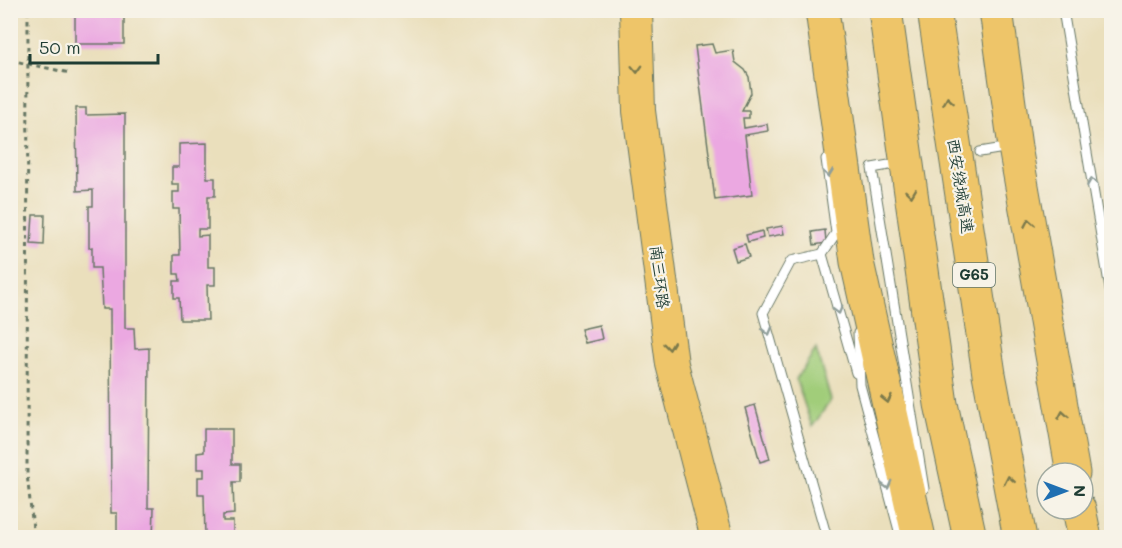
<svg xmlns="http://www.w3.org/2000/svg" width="1122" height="548" font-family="Mali,'LXGW WenKai TC',sans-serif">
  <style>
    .green { fill: #a1cd7a; stroke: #608557; stroke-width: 1.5 }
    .building { fill: #eba8e1 }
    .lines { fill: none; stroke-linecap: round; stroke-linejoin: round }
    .service-casing { stroke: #667664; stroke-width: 11 }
    .trunk-casing { stroke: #667664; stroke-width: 34 }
    .motorway-casing { stroke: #667664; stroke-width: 35 }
    .path { stroke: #667664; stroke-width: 3; stroke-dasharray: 4.5 4.5; stroke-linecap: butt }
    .service { stroke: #fff; stroke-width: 9 }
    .trunk { stroke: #eec569; stroke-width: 32 }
    .motorway { stroke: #eec569; stroke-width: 33 }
    .oneway { stroke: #7c7a4c }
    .oneway2 { stroke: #8f9e9a }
    .labels { text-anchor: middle; stroke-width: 4.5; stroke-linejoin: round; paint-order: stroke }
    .shield { fill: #f7f3e8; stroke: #60746a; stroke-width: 1.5 }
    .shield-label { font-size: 15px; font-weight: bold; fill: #1f3d34 }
    .street-label { font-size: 16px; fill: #1f3d34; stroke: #f7f3e8 }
  </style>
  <rect width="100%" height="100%" fill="#f7f3e8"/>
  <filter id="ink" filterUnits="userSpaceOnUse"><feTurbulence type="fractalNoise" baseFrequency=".0167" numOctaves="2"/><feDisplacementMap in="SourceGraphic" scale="12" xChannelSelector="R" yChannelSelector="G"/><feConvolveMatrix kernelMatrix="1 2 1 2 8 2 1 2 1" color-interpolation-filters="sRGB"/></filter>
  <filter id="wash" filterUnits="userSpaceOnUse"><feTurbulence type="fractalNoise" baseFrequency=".008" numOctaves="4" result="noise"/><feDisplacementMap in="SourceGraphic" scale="24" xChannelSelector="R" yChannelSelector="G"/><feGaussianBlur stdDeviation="1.35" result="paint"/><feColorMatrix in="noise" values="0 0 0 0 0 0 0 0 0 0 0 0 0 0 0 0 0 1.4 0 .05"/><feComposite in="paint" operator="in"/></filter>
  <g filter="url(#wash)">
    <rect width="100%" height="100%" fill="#eadfbc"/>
    <path class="green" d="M816 349 831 400 812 427 796 379Z"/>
    <g id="blocks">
      <g class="building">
        <rect x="75" y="10" width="49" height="34"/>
        <path d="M712 44 715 53 733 50 735 62 745 70 749 77 751 93 742 111H749V118H743L744 128 767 124 768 131 745 135 752 195 715 200 695 46Z"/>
        <path d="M76 108H86V115L125 114V328H134L135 349 149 348 148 508H154L153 538H117V513H111L110 309H102L100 268H92V247L89 248V206H93V190L77 191Z"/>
        <path d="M207 143V178H215V196H208V229H198V236L208 235V267H215V285H207L208 320H180L179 298H174V281H180L179 274H174V255H180L179 209H173V192H179V184H172V167H179V144Z"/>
        <path d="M33 215H45L44 245 31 244Z"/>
        <path d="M782 226 784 234 768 237 766 229Z"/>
        <path d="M825 230 826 243 814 245 812 232Z"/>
        <path d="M762 231 763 238 748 242 746 235Z"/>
        <path d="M745 244 749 257 736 261 732 248Z"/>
        <path d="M599 325 602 339 585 343 581 329Z"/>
        <path d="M755 405 770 459 760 462 745 408Z"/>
        <path d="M204 429H232V464H240V482H233L234 514 223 515V521H233V538H205L204 494H198V477H204V469H197V453L204 452Z"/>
      </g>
    </g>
  </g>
  <g filter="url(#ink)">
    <use href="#blocks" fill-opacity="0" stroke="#667664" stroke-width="1.5"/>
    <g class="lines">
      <g class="service-casing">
        <g id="service">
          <path d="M1063 10 1112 301"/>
          <path d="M980 152 1010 147"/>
          <path d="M826 159 836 233 822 254 791 261 763 313 827 538"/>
          <path d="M889 165 872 168 924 489"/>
          <path d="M822 254 856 373"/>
          <path d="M858 333 860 385 901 538"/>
        </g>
      </g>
      <g class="trunk-casing">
        <path id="trunk" d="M636 10 639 111 672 364 717 538"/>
      </g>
      <g class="motorway-casing">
        <g id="motorway">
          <path d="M822 10 857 262 919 538"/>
          <path d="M885 10 941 404 970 538"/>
          <path d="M934 10 989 374 1020 538"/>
          <path d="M996 10 1015 147 1073 473"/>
          <path d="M1079 509 1085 538"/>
        </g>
      </g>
      <g class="path">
        <path d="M28 10 27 474 34 538"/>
        <path d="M10 60 70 73"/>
      </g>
      <use href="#service" class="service"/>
      <use href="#trunk" class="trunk"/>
      <use href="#motorway" class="motorway"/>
    </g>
    <defs><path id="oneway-chevron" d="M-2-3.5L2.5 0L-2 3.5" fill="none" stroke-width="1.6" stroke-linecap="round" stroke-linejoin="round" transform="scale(1.5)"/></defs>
    <g class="oneway">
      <use href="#oneway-chevron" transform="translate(637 69) rotate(88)"/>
      <use href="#oneway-chevron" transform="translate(948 101) rotate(-99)"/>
      <use href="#oneway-chevron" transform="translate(911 193) rotate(82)"/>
      <use href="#oneway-chevron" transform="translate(1029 223) rotate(-100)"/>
      <use href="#oneway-chevron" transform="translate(669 346) rotate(83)"/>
      <use href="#oneway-chevron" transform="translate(887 399) rotate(77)"/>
      <use href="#oneway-chevron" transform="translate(1063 415) rotate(-100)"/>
      <use href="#oneway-chevron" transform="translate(1009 480) rotate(-101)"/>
    </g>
    <g class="oneway2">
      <use href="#oneway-chevron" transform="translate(828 173) rotate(83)"/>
      <use href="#oneway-chevron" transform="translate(1092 182) rotate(-99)"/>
      <use href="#oneway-chevron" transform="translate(838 310) rotate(74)"/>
      <use href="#oneway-chevron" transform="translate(768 331) rotate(74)"/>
      <use href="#oneway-chevron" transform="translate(887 485) rotate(75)"/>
    </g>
  </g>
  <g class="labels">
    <rect class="shield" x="953" y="263" width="42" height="24" rx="4.5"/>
    <g class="shield-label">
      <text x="974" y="280">G65</text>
    </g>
    <g class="street-label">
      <text transform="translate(961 186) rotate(81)" y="6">西安绕城高速</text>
      <text transform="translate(660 277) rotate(83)" y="6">南三环路</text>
    </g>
  </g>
  <rect width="1122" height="548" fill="none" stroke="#f7f3e8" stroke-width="36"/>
  <g transform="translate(1065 491) rotate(90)"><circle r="28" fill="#f7f3e8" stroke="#a1aaa0" stroke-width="1.5"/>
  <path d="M0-4.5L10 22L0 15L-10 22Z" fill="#1f6fb2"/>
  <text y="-9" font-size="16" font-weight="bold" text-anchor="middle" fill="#1f3d34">N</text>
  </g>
  <path d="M30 54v9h128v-9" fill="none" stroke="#1f3d34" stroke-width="3"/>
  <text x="39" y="54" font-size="18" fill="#1f3d34" stroke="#f7f3e8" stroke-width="4.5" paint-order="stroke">50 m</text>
</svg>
